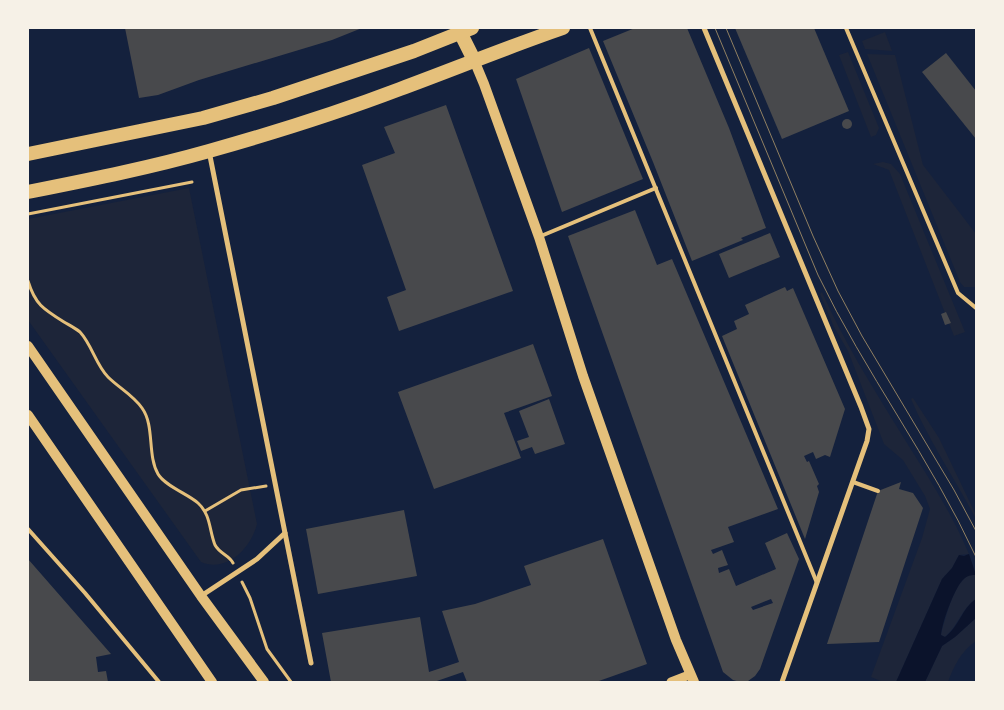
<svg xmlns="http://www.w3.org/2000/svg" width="1004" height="710" font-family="'IBM Plex Sans',sans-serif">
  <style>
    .green { fill: #1d2539 }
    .water { fill: #0b132b }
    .building { fill: #48494c; fill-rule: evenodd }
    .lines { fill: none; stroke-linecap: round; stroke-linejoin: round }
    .path { stroke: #e5c07b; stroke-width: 3 }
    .service { stroke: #e5c07b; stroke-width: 4 }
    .minor { stroke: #e5c07b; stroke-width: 5 }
    .tertiary { stroke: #e5c07b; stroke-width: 9 }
    .secondary { stroke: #e5c07b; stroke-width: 10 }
    .trunk { stroke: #e5c07b; stroke-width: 14 }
    .tram { stroke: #918062; stroke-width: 1 }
  </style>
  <rect width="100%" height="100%" fill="#14213d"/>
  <g class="green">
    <path d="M885 32 892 51 865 49 862 41Z"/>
    <path d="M848 52 879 128 876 135 871 137 839 55Z"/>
    <path d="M867 54 895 55 923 165 976 234V287H964L960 282Z"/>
    <path d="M883 162 891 164 900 174 965 332 954 336 889 170 873 164Z"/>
    <path d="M189 188 257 524C251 548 227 573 201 562L28 320V219Z"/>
    <path d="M822 292C844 342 873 388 902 435 926 474 951 511 969 554L959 555 952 568 942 579 896 682H883L871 677 922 538 930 509 925 496 903 460 884 444 848 351 834 327 820 294Z"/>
    <path d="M913 398 939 438 976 515V519C955 479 929 441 911 399Z"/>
    <path d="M969 575H976V599C962 608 958 626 945 637L941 635 942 630C947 614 954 583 969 575Z"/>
    <path d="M976 618V641C961 651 954 666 948 682H925L942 646 955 637Z"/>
  </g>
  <path class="water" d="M969 554 976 575C972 575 969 575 965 578 955 585 942 623 941 635L945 637C959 627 962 608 976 599V618L955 637 942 646 925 682H896L942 579 952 568 959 555 964 556Z"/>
  <g class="building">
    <path d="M125 28H362L332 40 199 80 158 95 139 98Z"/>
    <path d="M635 28H687L729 128 766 228 741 238 743 240 692 261 653 162 603 41Z"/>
    <path d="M735 28H814L849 111 782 139Z"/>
    <path d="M589 48 643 179 562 212 516 79Z"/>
    <path d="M946 53 976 91V139L922 72Z"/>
    <path d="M446 105 513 291 399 331 387 297 406 290 362 165 395 153 384 127Z"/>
    <circle cx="847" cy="124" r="5"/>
    <path d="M635 210 657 265 672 259 778 509 728 527 734 542 711 550 713 554 722 550 728 565 718 568 719 573 729 569 736 586 776 569 765 543 787 533 799 559 760 669 755 676 748 681 740 682 733 680 723 672 568 236ZM771 599 773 603 753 610 751 607Z"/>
    <path d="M770 233 780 257 729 278 719 254Z"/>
    <path d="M785 287 787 291 793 288 845 409 830 457 825 455 816 459 813 452 804 456 807 462 809 461 819 484 817 486 819 492 805 539 722 336 737 329 734 321 749 314 745 305Z"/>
    <path d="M946 312 951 323 945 325 941 314Z"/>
    <path d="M533 344 552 396 504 413 521 458 434 489 398 392Z"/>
    <path d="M549 399 565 444 535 454 532 447 521 451 517 441 529 437 519 411Z"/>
    <path d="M901 482 899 489 913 493 923 508 879 642 827 644 878 491Z"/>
    <path d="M404 510 417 576 318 594 306 529Z"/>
    <path d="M603 539 647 664 596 682H467L463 672 434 682H331L322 633 420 617 429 672 459 662 442 611 475 604 531 585 524 566Z"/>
    <path d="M28 559 111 654 96 657 98 672 106 671 108 682H28Z"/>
  </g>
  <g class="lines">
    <g class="path">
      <path d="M28 214 192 182"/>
      <path d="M28 281C35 304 43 309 64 322 69 325 75 328 80 332 92 345 96 365 108 377 119 388 133 395 142 408 155 426 147 455 158 474 165 486 188 494 198 503 211 515 209 530 215 545 220 554 229 555 233 563"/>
      <path d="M205 511 241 490 266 486"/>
      <path d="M242 582 250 598 267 649 291 682"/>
    </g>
    <g class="service">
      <path d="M590 28 817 583"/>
      <path d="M846 28 958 293 976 308"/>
      <path d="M541 236 656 188"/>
      <path d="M853 482 878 491"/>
      <path d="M28 529 85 593 159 682"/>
    </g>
    <g class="minor">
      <path d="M704 28 861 407 869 429 867 441 782 682"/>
      <path d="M285 533 311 663"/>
      <path d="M201 596 257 559 285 533 209 151"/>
    </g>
    <path class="tertiary" d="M671 682 689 675"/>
    <g class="secondary">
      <path d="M474 60 484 84 539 237 583 376 676 640 694 682"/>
      <path d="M28 346 201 596 264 682"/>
      <path d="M28 415 212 682"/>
    </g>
    <g class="trunk">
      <path d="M460 32 474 60"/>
      <path d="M28 154 203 118 273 98 414 51 472 28"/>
      <path d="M28 192C88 180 149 168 209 151 273 133 337 113 400 89 454 69 508 47 563 28"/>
    </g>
    <g class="tram">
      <path d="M715 28 818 275C865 373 931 459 976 557"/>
      <path d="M726 28 813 236 838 291 862 336 954 490 976 531"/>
    </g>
  </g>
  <rect width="1004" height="710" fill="none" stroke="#f6f1e7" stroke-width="58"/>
</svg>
